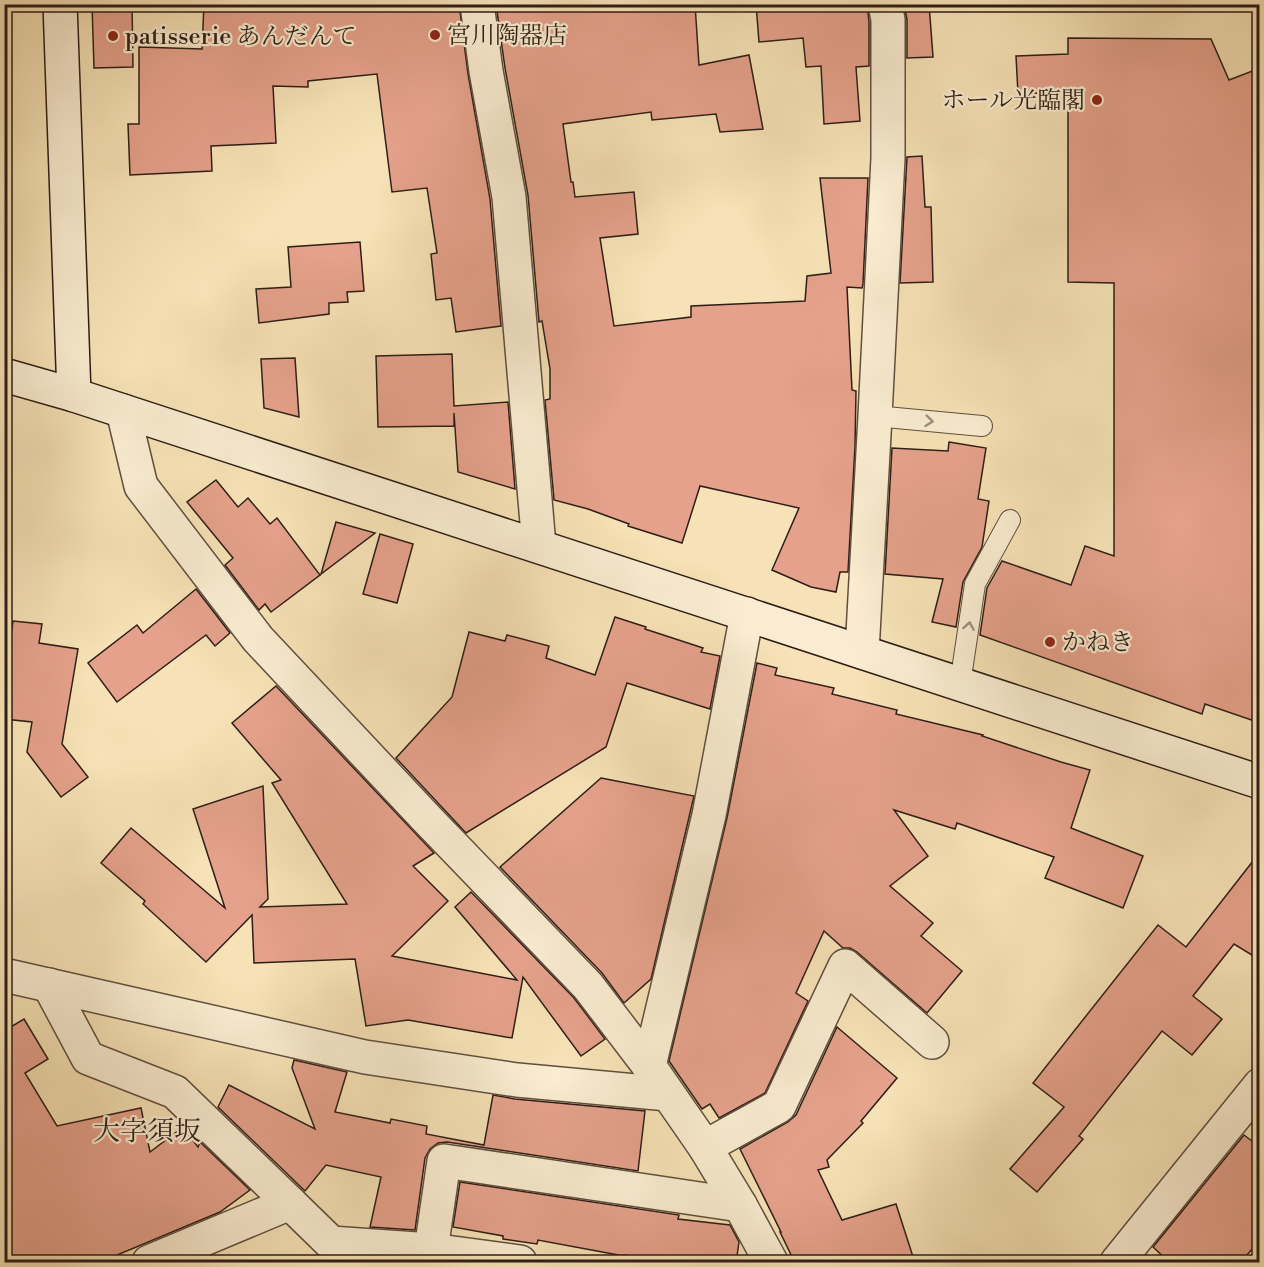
<svg xmlns="http://www.w3.org/2000/svg" width="1264" height="1267" font-family="'Libre Bodoni','Noto Serif JP',serif">
  <style>
    .building { fill: #e5a18b; stroke: #2e1e17; stroke-width: 1.5 }
    .lines { fill: none; stroke-linecap: round; stroke-linejoin: round }
    .lane-casing { stroke: #604f3f; stroke-width: 22 }
    .street-casing { stroke: #604f3f; stroke-width: 36 }
    .secondary-casing { stroke: #2e1e17; stroke-width: 36 }
    .lane { stroke: #f9ecd0; stroke-width: 20 }
    .street { stroke: #f9ecd0; stroke-width: 33 }
    .secondary { stroke: #f9ecd0; stroke-width: 33 }
    .oneway { stroke: #9e8f7d }
    .poi-dot { fill: #8f2418; stroke: #f9ecd0; stroke-width: 2 }
    .labels { text-anchor: middle; stroke-width: 4.5; stroke-linejoin: round; paint-order: stroke }
    .poi-label { font-size: 24px; fill: #2e1e17; stroke: #f9ecd0; text-anchor: start }
    .quarter-label { font-size: 27px; fill: #2e1e17; stroke: #f9ecd0 }
  </style>
  <rect width="100%" height="100%" fill="#f6e2b6"/>
  <filter id="stains"><feTurbulence type="fractalNoise" baseFrequency=".00333" numOctaves="4"/><feColorMatrix values="0 0 0 0 .2 0 0 0 0 .09 0 0 0 0 .02 0 0 0 .5 -.17"/></filter>
  <radialGradient id="worn" r=".72"><stop offset=".6" stop-color="#630" stop-opacity="0"/><stop offset="1" stop-color="#630" stop-opacity=".3"/></radialGradient>
  <g class="building">
    <path d="M92 4H132L133 67 94 68Z"/>
    <path d="M204 4H459L468 74 490 199 501 326 456 332 451 298 436 300 431 254 437 253 427 188 392 192 377 74 308 81V87L273 86 276 143 211 146 212 171 130 175 128 124H139V47L202 49Z"/>
    <path d="M496 4H695L699 65 749 55 763 129 720 132 716 114 652 120 651 112 563 124 571 182H573L575 197 634 192 638 234 600 238 614 326 691 317V306L805 301 807 276 831 273 820 178H868L863 284 862 288 847 287 852 390 856 391 855 446 848 572H840L836 592 811 587 772 570 799 508 700 486 682 543 628 526 629 524 588 509 554 500 545 400 550 399V369L542 321 539 322 528 195 505 68Z"/>
    <path d="M756 4H867L869 22V66L856 67 860 121 824 124 821 66 806 67 803 38 759 42Z"/>
    <path d="M904 4H929L933 57 907 58V20Z"/>
    <path d="M1068 38 1211 39 1229 80 1260 68V723L1205 704 1202 714 980 635 987 588 1002 561 1071 585 1085 546 1114 556V283L1068 282V92L1018 94 1016 56 1068 54Z"/>
    <path d="M922 156 925 207H931L933 282 900 283 907 157Z"/>
    <path d="M360 242 364 291 347 292 348 302 329 303V314L259 323 256 289 291 287 288 247Z"/>
    <path d="M452 354 454 406 508 402 515 489 458 472 454 413V426L378 427 376 356Z"/>
    <path d="M295 358 299 417 264 408 261 359Z"/>
    <path d="M949 442 986 448 978 499 989 501 982 547 963 582 956 627 932 622 943 579 885 574 892 448 948 451Z"/>
    <path d="M216 480 238 507 248 498 270 524 277 518 320 575 271 612 265 604 259 610 225 565 233 558 187 502Z"/>
    <path d="M336 522 375 533 321 574Z"/>
    <path d="M380 534 413 544 397 603 363 594Z"/>
    <path d="M196 589 230 633 215 646 206 635 117 702 88 663 137 625 143 633Z"/>
    <path d="M615 617 646 627 645 629 703 648 701 652 720 656 710 709 627 683 606 747 466 833 396 758 452 697 469 632 505 641 507 635 549 646 546 658 595 675Z"/>
    <path d="M13 621 42 624 39 643 78 649 62 744 88 777 61 797 27 752 32 722 4 719V689Z"/>
    <path d="M757 663 777 668 775 675 834 688 832 694 897 710 896 714 983 735 982 736 1061 762 1090 770 1071 828 1143 856 1123 908 1045 878 1054 857 957 823 955 829 894 810 928 856 890 886 933 923 921 936 962 971 927 1013 857 952 850 948H843L824 931 796 993 808 1001 765 1093 719 1118 710 1104 702 1109 669 1061 727 818Z"/>
    <path d="M276 686 434 853 413 866 448 901 392 956 517 980 455 907 471 892 574 998 605 1039 581 1056 523 977 512 1038 408 1020 366 1026 355 959 254 963 252 915 206 962 143 904 145 901 101 863 131 828 225 908 193 809 263 786 268 899 260 907 347 904 272 783 281 780 232 723Z"/>
    <path d="M601 778 694 796 651 979 624 1003 602 973 500 867Z"/>
    <path d="M1260 852V960L1234 944 1193 996 1222 1019 1192 1055 1162 1031 1079 1136 1083 1139 1037 1192 1010 1169 1064 1107 1033 1083 1158 925 1186 947Z"/>
    <path d="M24 1019 48 1059 25 1073 57 1126 141 1108 150 1152 183 1127 198 1147 200 1142 250 1190 220 1212 98 1263H4V1031Z"/>
    <path d="M837 1027 897 1078 861 1121 863 1123 827 1160 829 1167 818 1170 842 1220 896 1204 915 1263H795L780 1232H781L740 1149 788 1122 796 1115Z"/>
    <path d="M294 1060 347 1072 335 1112 390 1123 391 1119 427 1126 426 1134 484 1145 493 1095 515 1099 645 1111 638 1171 447 1142 438 1143 430 1149 425 1158 415 1230 370 1227 381 1177 326 1165 305 1191 218 1107 229 1085 315 1129 292 1068Z"/>
    <path d="M1244 1135 1260 1147V1240L1240 1263H1170L1153 1247Z"/>
    <path d="M460 1182 679 1215 678 1219 730 1225 739 1242 736 1263H708L671 1258V1263H669L624 1255V1256L538 1240 537 1244 503 1239V1236L453 1227Z"/>
  </g>
  <g class="lines">
    <g class="lane-casing">
      <g id="lane">
        <path d="M875 416 982 426"/>
        <path d="M960 684 975 584 1010 520"/>
      </g>
    </g>
    <g class="street-casing">
      <g id="street">
        <path d="M477 4 486 71 509 197 539 546"/>
        <path d="M123 411 141 486 258 639 427 819 588 986 649 1066 705 1147 740 1205 771 1262"/>
        <path d="M862 652 875 416 888 158V20L885 4"/>
        <path d="M4 975 365 1057 517 1080 668 1094"/>
        <path d="M49 985 88 1058 175 1092 290 1203"/>
        <path d="M649 1066 709 815 747 614"/>
        <path d="M705 1147 779 1106 845 966 932 1042"/>
        <path d="M431 1250 444 1161 740 1205"/>
        <path d="M149 1262 290 1203 331 1243 431 1250 520 1262"/>
        <path d="M1117 1262 1260 1085"/>
      </g>
    </g>
    <g class="secondary-casing">
      <g id="secondary">
        <path d="M60 4 74 395"/>
        <path d="M4 375 74 395 1260 782"/>
      </g>
    </g>
    <use href="#lane" class="lane"/>
    <use href="#street" class="street"/>
    <use href="#secondary" class="secondary"/>
  </g>
  <defs><path id="oneway-chevron" d="M-2-3.5L2.5 0L-2 3.5" fill="none" stroke-width="1.6" stroke-linecap="round" stroke-linejoin="round" transform="scale(1.5)"/></defs>
  <g class="oneway">
    <use href="#oneway-chevron" transform="translate(929 421) rotate(6)"/>
    <use href="#oneway-chevron" transform="translate(969 626) rotate(-81)"/>
  </g>
  <g class="poi-dot">
    <circle cx="435" cy="35" r="6"/>
    <circle cx="113" cy="36" r="6"/>
    <circle cx="1097" cy="100" r="6"/>
    <circle cx="1050" cy="642" r="6"/>
  </g>
  <g class="labels">
    <g class="poi-label">
      <text x="447" y="43">宮川陶器店</text>
      <text x="125" y="44">patisserie あんだんて</text>
      <text x="1085" y="108" text-anchor="end">ホール光臨閣</text>
      <text x="1062" y="650">かねき</text>
    </g>
    <g class="quarter-label">
      <text x="147" y="1140">大字須坂</text>
    </g>
  </g>
  <rect width="1264" height="1267" fill="none" stroke="#f6e2b6" stroke-width="24"/>
  <rect x="6" y="6" width="1252" height="1255" fill="none" stroke="#2e1e17" stroke-width="3"/>
  <rect x="12" y="12" width="1240" height="1243" fill="none" stroke="#2e1e17" stroke-width="1.5"/>
  <rect width="100%" height="100%" filter="url(#stains)"/>
  <rect width="100%" height="100%" fill="url(#worn)"/>
</svg>
